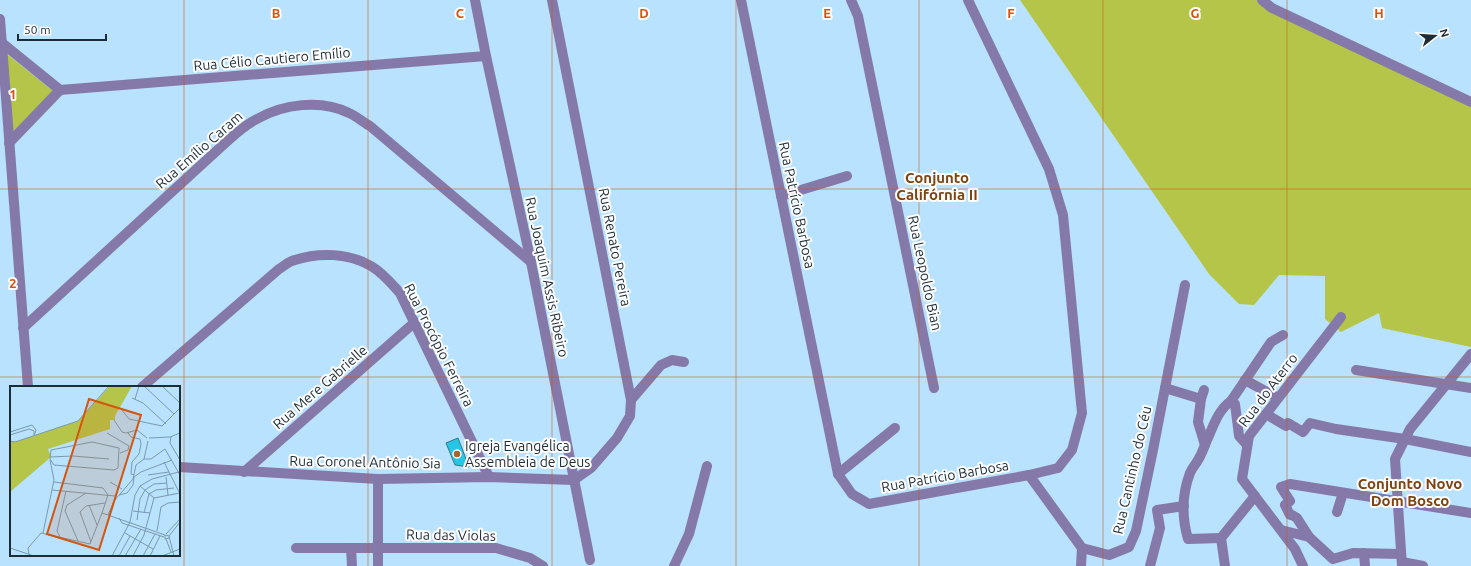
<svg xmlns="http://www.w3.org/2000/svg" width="1471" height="566" font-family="Ubuntu,sans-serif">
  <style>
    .green { fill: #b5c54a }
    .building { fill: #26c6e7; stroke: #40727f }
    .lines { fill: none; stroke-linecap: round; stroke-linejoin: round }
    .minor { stroke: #8579a9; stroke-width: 10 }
    .grid { fill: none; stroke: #d45510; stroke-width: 1; stroke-opacity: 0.55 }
    .poi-dot { fill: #a5632f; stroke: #fdfdfd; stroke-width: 1.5 }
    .labels { text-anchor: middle; stroke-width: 4; stroke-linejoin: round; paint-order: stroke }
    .street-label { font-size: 14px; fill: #1c2d37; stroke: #fdfdfd }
    .poi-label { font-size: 14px; fill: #1c2d37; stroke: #fdfdfd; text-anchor: start }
    .neighbourhood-label { font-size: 15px; font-weight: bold; fill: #7e4411; stroke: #fdfdfd }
    .inset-road { fill: none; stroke: #7a9aae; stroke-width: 1 }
    .view { fill: #d45510; fill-opacity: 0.15; stroke: #d45510; stroke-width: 2 }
    .inset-edge { fill: none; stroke: #1c2d37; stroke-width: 2 }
    .grid-label { font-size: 13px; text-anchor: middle; font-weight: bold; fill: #d45510; stroke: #fdfdfd; stroke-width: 4; stroke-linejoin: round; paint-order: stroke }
  </style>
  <rect width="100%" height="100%" fill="#b8e2fd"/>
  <g class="green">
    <path d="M1020 0H1260L1471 103V347L1382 328 1379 313 1341 332 1325 319V276L1279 275 1254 305 1239 304 1209 274Z"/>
    <path d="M7 54 53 91 12 134Z"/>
  </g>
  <path class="building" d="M458 438 469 467 455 465 446 443Z"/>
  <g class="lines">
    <g class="minor">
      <path d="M475 0 486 56 531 262 590 560"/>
      <path d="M741 0 838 474 852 494 869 504 1029 475 1058 468 1072 450 1082 413 1063 215 1049 169 968 0"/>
      <path d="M851 0 858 16 934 388"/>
      <path d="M1262 0 1272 8 1471 102"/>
      <path d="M0 19 28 387"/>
      <path d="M2 43 60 90"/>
      <path d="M9 143 60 90 486 56"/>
      <path d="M781 196 847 176"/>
      <path d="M23 328 223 145C233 136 244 125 257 119 283 104 321 99 349 113 356 116 363 122 370 126L531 262"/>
      <path d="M1356 370 1471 388"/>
      <path d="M1245 380 1278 398"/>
      <path d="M142 387 279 269C284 266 289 261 295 260 319 252 349 253 371 266 383 273 391 283 400 293L489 477"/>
      <path d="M1165 388 1201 399"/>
      <path d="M1204 390 1201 399 1198 422 1205 445"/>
      <path d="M631 400 661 365 672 360 684 362"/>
      <path d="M1231 401 1271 342 1283 335"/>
      <path d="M1266 414 1286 426 1288 423 1303 432 1310 423 1336 429 1405 439 1471 452"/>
      <path d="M179 467 378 479 489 477 574 480 591 468 617 438 630 416 631 400 552 0"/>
      <path d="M244 472 415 322"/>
      <path d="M838 474 895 428"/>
      <path d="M1029 475 1082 548 1109 555 1129 547 1136 531 1153 450 1185 285"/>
      <path d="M1337 512 1343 493"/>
      <path d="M1281 530 1309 537 1333 559 1353 553 1401 554"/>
      <path d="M1309 537 1297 518 1292 515H1290L1285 505 1290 501 1281 487 1290 484 1471 513"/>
      <path d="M1221 538 1188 539C1182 518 1182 494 1190 473 1192 468 1196 464 1198 460 1202 454 1204 447 1207 440 1213 427 1218 410 1231 401L1235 404 1239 436 1247 445"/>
      <path d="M296 548H496L530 558 543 566"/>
      <path d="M351 548 352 566"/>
      <path d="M1364 553 1365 566"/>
      <path d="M1402 562 1423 566"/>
      <path d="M378 566V479"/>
      <path d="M674 566 689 534 707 466"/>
      <path d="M1081 566 1082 548"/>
      <path d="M1150 566 1160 528 1157 510 1184 506"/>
      <path d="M1225 566 1221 538 1255 496"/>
      <path d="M1303 566 1295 549 1242 479 1249 436 1341 317"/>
      <path d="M1402 566 1395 459 1410 429 1471 354"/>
    </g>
  </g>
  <path class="grid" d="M184 0V566M368 0V566M552 0V566M736 0V566M919 0V566M1103 0V566M1287 0V566M0 189H1471M0 377H1471"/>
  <circle class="poi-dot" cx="457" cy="454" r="4"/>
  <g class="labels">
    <g class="street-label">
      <text transform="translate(272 59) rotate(-5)" y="5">Rua Célio Cautiero Emílio</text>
      <text transform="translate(199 150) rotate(-41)" y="5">Rua Emílio Caram</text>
      <text transform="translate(797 205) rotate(78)" y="5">Rua Patrício Barbosa</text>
      <text transform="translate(615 247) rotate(79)" y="5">Rua Renato Pereira</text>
      <text transform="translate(925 273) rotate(78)" y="5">Rua Leopoldo Bian</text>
      <text transform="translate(547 277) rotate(78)" y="5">Rua Joaquim Assis Ribeiro</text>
      <text transform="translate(439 345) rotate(63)" y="5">Rua Procópio Ferreira</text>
      <text transform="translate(320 387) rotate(-41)" y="5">Rua Mere Gabrielle</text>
      <text transform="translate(1268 390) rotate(-53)" y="5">Rua do Aterro</text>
      <text transform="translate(365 462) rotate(1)" y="5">Rua Coronel Antônio Sia</text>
      <text transform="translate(1132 470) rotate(-77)" y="5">Rua Cantinho do Céu</text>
      <text transform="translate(945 476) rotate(-10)" y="5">Rua Patrício Barbosa</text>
      <text transform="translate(451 535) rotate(1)" y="5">Rua das Violas</text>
    </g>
    <g class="poi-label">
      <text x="465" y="451">Igreja Evangélica<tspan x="465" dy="16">Assembleia de Deus</tspan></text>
    </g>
    <g class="neighbourhood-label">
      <text x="937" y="183">Conjunto<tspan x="937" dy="17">Califórnia II</tspan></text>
      <text x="1410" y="489">Conjunto Novo<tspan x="1410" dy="17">Dom Bosco</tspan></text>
    </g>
  </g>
  <g transform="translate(10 386)">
    <rect width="170" height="170" fill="#b8e2fd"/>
    <path d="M100 0H122L105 30V34H100V43L38 63 41 71 0 106V55L5 56 68 35Z" fill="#b5c54a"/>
    <path class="inset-road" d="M134 0 164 28M152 0 170 17M122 12 133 17 156 38M125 13 129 0M111 23 119 33 152 40 170 22M104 34 112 46 116 47 127 44 137 52M0 46 22 39 26 44 24 50M97 47 119 60 118 64 110 67M118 47 121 51 130 53 131 58 129 68 122 76 121 88 124 89M0 49 19 43 24 45V49M161 51 160 57 170 74M139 52 160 51 170 47M0 55 5 56 68 35 99 0M82 56 109 62 108 82 104 84 44 79 40 73 41 64ZM40 71 63 70 99 73M134 73H141L155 63 170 89M154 76 170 108M138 89 159 86M156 91 158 109M100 96 112 103M130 100 144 112M42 104 105 110M109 109 117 107 123 99 124 91 131 86 162 74M79 119 87 139M123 125 140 127M92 127 155 149M134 127 139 108 146 104 164 102M98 129 104 115 123 93 126 79 134 73 138 55M109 132 112 137 154 151M127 134 130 113 135 104 144 98 157 97M147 145 151 121 158 117 170 116M33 147 44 94 40 74M115 147 143 163M156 148 170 133M159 150 170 136M50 151 47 145 56 105M159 152 155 153V149L159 150 164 170M156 153 161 166M68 155 55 125 57 119 76 107M81 156 70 126 76 120 95 117M0 162 24 170M19 168 18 162 31 147 80 158 92 127 98 109 93 102 44 96M102 170 120 136 125 109 130 100 142 93 169 86M109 170 120 150M115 170 131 143M123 170 134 149 144 112 170 107M133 170 145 148M140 170 150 150M152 170 170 163"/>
    <path class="view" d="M79 13 131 29 89 164 37 148Z"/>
    <rect width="170" height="170" class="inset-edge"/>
  </g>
  <g class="grid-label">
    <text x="276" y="18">B</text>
    <text x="460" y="18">C</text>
    <text x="644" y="18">D</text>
    <text x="827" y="18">E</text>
    <text x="1011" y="18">F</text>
    <text x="1195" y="18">G</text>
    <text x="1379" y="18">H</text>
    <text x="13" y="99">1</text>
    <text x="13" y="288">2</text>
  </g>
  <g transform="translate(1435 36) rotate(73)" stroke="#fdfdfd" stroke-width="3" paint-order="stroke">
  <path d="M0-3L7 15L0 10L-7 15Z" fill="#1c2d37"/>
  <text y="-6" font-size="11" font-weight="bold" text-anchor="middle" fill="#1c2d37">N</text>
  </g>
  <path d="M18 34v6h88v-6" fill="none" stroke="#1c2d37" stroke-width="2"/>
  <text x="24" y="34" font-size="12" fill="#1c2d37" stroke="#fdfdfd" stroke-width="3" paint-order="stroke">50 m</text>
</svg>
